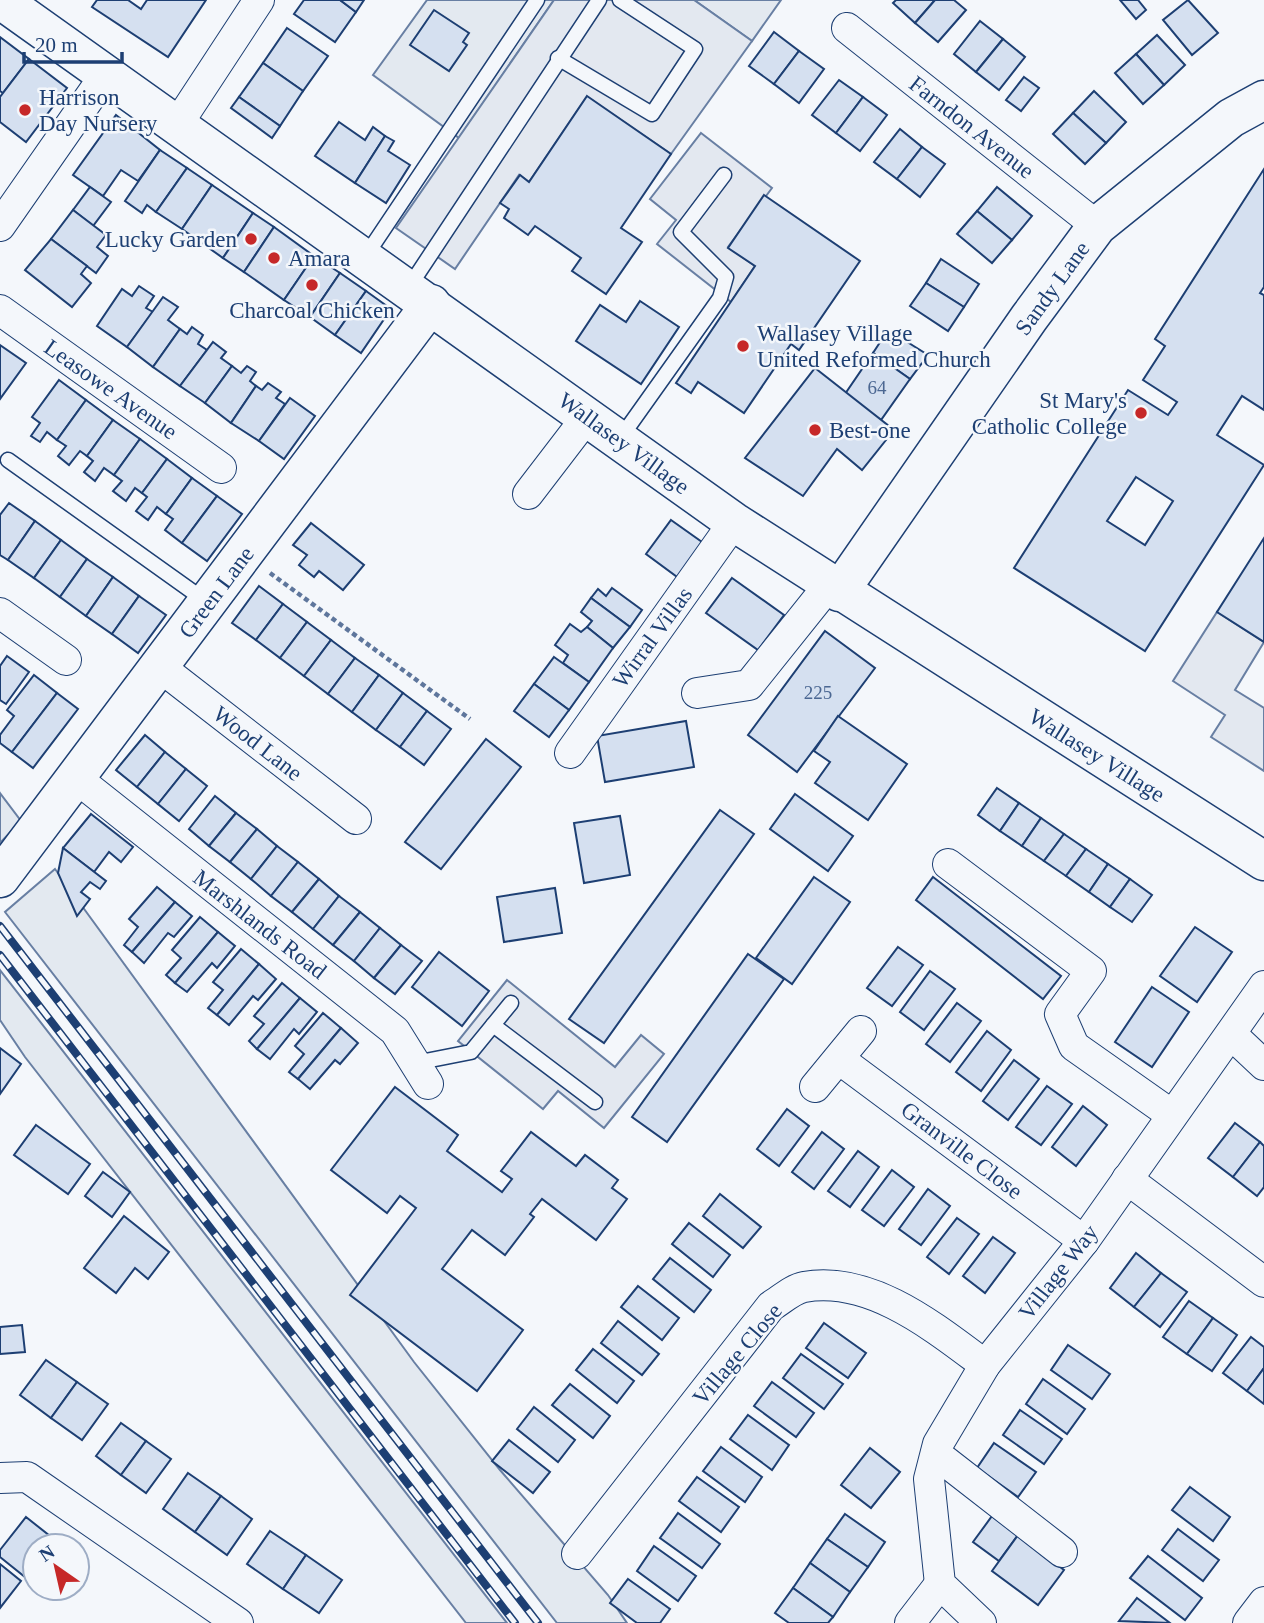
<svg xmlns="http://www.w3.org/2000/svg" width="1264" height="1623" font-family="'Times New Roman',serif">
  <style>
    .green { fill: #e3e9f0; stroke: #687fa3; stroke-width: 2 }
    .parking { fill: #e3e8f0; stroke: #687fa3; stroke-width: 2 }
    .building { fill: #d5e0f0; stroke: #1d3f73; stroke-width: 2; fill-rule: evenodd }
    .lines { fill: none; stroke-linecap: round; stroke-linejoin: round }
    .lane-casing { stroke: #1d3f73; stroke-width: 17 }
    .street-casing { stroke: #1d3f73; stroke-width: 32 }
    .secondary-casing { stroke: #1d3f73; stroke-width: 41 }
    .path { stroke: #5e769c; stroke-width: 4.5; stroke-dasharray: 5 3.5; stroke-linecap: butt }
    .lane { stroke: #f4f7fb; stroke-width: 14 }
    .street { stroke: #f4f7fb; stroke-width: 30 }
    .secondary { stroke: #f4f7fb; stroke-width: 38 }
    .rail-casing { stroke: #1d3f73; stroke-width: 8 }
    .rail { stroke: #f4f7fb; stroke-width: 5; stroke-dasharray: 16; stroke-linecap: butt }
    .poi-dot { fill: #c62828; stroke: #f4f7fb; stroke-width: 2.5 }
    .labels { text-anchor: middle; stroke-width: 5; stroke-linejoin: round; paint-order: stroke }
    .number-label { font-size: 19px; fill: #4b6792 }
    .poi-label { font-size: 23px; fill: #1d3f73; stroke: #f4f7fb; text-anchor: start }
    .street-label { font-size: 23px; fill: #1d3f73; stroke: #f4f7fb }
  </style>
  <rect width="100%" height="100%" fill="#f4f7fb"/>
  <g class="green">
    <path d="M427 0H554L459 138 373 75Z"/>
    <path d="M694 0H781L752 41Z"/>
    <path d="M0 793 21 821 0 843Z"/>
    <path d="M55 869 414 1362 500 1470 608 1595 627 1623H557L5 912Z"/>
    <path d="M0 970 507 1623H466L25 1057 0 1020Z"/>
  </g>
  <g class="parking">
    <path d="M554 0H694L752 41 671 154 587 97 529 182 519 175 455 269 396 228Z"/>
    <path d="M701 133 772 188 728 247 755 266 731 302 657 244 676 220 650 199Z"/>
    <path d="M1217 612 1264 642 1235 690 1264 708V771L1211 737 1225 715 1173 681Z"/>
    <path d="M507 980 615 1067 641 1035 664 1054 604 1128 558 1091 543 1109 458 1041Z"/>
  </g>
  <g class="building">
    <path d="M97 0H128L141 9 147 0H206L168 57 92 7Z"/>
    <path d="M304 0H340L356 12 335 42 294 14Z"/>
    <path d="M340 0H364L356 12Z"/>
    <path d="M896 0H935L915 23 893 3Z"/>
    <path d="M935 0H954L966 10 938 42 915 23Z"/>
    <path d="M1120 0H1138L1146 10 1136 19Z"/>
    <path d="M1188 0 1218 33 1192 55 1163 20Z"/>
    <path d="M434 10 469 33 463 42 467 45 449 71 410 45Z"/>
    <path d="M980 21 1003 39 976 72 954 54Z"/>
    <path d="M287 28 328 56 303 91 263 63Z"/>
    <path d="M774 32 799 51 774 84 749 66Z"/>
    <path d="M1157 35 1185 65 1164 85 1136 54Z"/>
    <path d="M0 37 29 59 3 93 0 91Z"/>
    <path d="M1003 39 1025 57 999 90 976 72Z"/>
    <path d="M799 51 824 69 799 103 774 84Z"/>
    <path d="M1136 54 1164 85 1143 104 1115 73Z"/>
    <path d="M29 59 67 88 26 142 0 122V97Z"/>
    <path d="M263 63 303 91 280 126 239 97Z"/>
    <path d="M1024 77 1039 88 1021 111 1006 100Z"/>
    <path d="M839 80 863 97 836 133 812 115Z"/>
    <path d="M1094 91 1126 122 1106 143 1073 113Z"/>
    <path d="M587 96 671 154 621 228 642 242 606 294 572 271 581 258 535 226 528 235 504 218 509 209 500 203 520 175 529 182Z"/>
    <path d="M239 97 280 126 272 138 231 108Z"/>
    <path d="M863 97 887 115 860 151 836 133Z"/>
    <path d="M1073 113 1106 143 1085 164 1053 134Z"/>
    <path d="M116 115 160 150 138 181 121 170 103 196 73 175Z"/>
    <path d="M339 122 365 140 373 127 385 136 355 183 315 156Z"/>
    <path d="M900 129 922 147 897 179 874 162Z"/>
    <path d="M385 136 394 141 388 151 410 165 386 203 355 183Z"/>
    <path d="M922 147 945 164 920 197 897 179Z"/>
    <path d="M160 150 187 168 156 212 147 205 142 213 125 201Z"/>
    <path d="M187 168 212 185 182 229 156 212Z"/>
    <path d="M1264 169V287L1260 293 1264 295V410L1242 396 1217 435 1264 465 1145 651 1014 568 1128 390 1168 415 1177 402 1143 380 1165 346 1155 339ZM1136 477 1173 501 1145 545 1107 521Z"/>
    <path d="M212 185 253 213 223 258 182 229Z"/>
    <path d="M90 187 111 202 93 226 73 210Z"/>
    <path d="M997 187 1032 216 1012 240 977 211Z"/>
    <path d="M764 195 860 261 799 350 791 344 744 413 698 382 691 393 676 383 755 266 728 248Z"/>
    <path d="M73 210 106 235 97 247 108 256 96 273 51 239Z"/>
    <path d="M977 211 1012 240 992 263 957 234Z"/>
    <path d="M253 213 274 227 244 272 223 258Z"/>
    <path d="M274 227 314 256 284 300 244 272Z"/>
    <path d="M51 239 87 266 81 274 91 283 72 307 25 270Z"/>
    <path d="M314 256 340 273 310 317 284 300Z"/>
    <path d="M941 259 979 284 964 307 926 283Z"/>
    <path d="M340 273 366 291 335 335 310 317Z"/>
    <path d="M926 283 964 307 948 331 910 306Z"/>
    <path d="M139 286 154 296 146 308 153 312 127 347 97 326 122 289 132 296Z"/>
    <path d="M366 291 391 309 361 353 335 335Z"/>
    <path d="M163 297 178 307 168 320 180 329 153 367 127 347Z"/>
    <path d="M640 301 679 327 641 384 576 341 600 305 626 322Z"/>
    <path d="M192 327 203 335 198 344 207 350 180 386 153 367 180 329 187 334Z"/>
    <path d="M888 330 928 355 910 379 873 353Z"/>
    <path d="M213 342 226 352 221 358 232 366 205 403 180 386Z"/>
    <path d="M0 345 26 363 0 399Z"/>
    <path d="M873 353 910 379 881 420 845 394Z"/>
    <path d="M232 366 241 373 247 366 256 372 250 381 256 386 231 423 205 403Z"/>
    <path d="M815 368 894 430 862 470 837 449 803 496 745 458Z"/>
    <path d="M59 380 86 400 57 440 47 432 40 442 31 436 40 423 32 417Z"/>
    <path d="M268 383 281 392 276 398 285 404 259 441 231 423 256 386 262 390Z"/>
    <path d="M290 398 315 416 284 459 259 441Z"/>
    <path d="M86 400 113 420 87 456 80 451 69 465 58 456 66 446 57 440Z"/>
    <path d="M113 420 140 439 114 475 104 468 95 481 84 472 93 461 87 456Z"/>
    <path d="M140 439 167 459 142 493 135 488 126 501 113 491 122 481 114 475Z"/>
    <path d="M167 459 192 478 166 514 157 507 148 520 136 511 147 497 142 493Z"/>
    <path d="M192 478 217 496 182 543 165 530 173 519 166 514Z"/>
    <path d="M217 496 242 514 207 561 182 543Z"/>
    <path d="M9 503 35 521 8 560 0 555V515Z"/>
    <path d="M671 520 709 547 684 582 646 554Z"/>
    <path d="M35 521 61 540 34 578 8 560Z"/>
    <path d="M311 523 364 565 343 590 319 571 314 577 299 565 307 555 293 545Z"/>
    <path d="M1264 538V642L1217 612Z"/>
    <path d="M61 540 87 559 60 597 34 578Z"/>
    <path d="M87 559 113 577 86 616 60 597Z"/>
    <path d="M113 577 139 596 112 634 86 616Z"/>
    <path d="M732 578 784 615 758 650 706 613Z"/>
    <path d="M259 586 283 604 256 640 232 623Z"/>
    <path d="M612 588 642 610 630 627 591 598 598 589 606 596Z"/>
    <path d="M139 596 166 615 138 653 112 634Z"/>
    <path d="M591 598 630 627 613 648 587 627 592 621 581 612Z"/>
    <path d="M283 604 307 622 280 658 256 640Z"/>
    <path d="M307 622 331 640 304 676 280 658Z"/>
    <path d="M570 624 581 632 587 627 613 648 589 682 563 663 568 655 555 645Z"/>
    <path d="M825 631 875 668 797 772 748 735Z"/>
    <path d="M331 640 355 658 328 694 304 676Z"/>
    <path d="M7 656 29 672 6 704 0 700V666Z"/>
    <path d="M554 657 589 682 569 710 534 684Z"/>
    <path d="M355 658 379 675 352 712 328 694Z"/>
    <path d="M34 675 57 693 12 752 0 743V735L14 716 7 710Z"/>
    <path d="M379 675 403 693 376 730 352 712Z"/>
    <path d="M534 684 569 710 549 737 514 711Z"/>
    <path d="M57 693 78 709 33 768 12 752Z"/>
    <path d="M403 693 427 711 400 747 376 730Z"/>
    <path d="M427 711 451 729 424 765 400 747Z"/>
    <path d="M838 716 907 764 868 820 815 783 830 762 814 751Z"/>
    <path d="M686 721 694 767 605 782 597 736Z"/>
    <path d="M145 735 165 752 137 787 116 770Z"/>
    <path d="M486 739 521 767 441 869 405 842Z"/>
    <path d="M165 752 186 769 158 804 137 787Z"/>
    <path d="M186 769 207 786 179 821 158 804Z"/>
    <path d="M997 788 1019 803 1000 831 978 815Z"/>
    <path d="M795 794 853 836 828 871 770 829Z"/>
    <path d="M215 796 236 813 209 846 189 829Z"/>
    <path d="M1019 803 1041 818 1022 846 1000 831Z"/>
    <path d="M720 810 754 834 604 1043 569 1019Z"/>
    <path d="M236 813 257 829 230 862 209 846Z"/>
    <path d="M91 814 133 847 121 862 109 852 94 872 63 848Z"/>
    <path d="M620 816 630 875 584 883 574 823Z"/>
    <path d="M1041 818 1064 834 1044 861 1022 846Z"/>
    <path d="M257 829 277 846 251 879 230 862Z"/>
    <path d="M1064 834 1086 849 1066 876 1044 861Z"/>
    <path d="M277 846 298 862 271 896 251 879Z"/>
    <path d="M63 848 106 881 100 889 90 882 81 892 90 899 77 916 58 873Z"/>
    <path d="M1086 849 1108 864 1089 892 1066 876Z"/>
    <path d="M298 862 319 879 292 912 271 896Z"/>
    <path d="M1108 864 1130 879 1110 907 1089 892Z"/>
    <path d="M814 877 850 902 792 984 756 958Z"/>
    <path d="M933 877 1061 976 1043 999 916 900Z"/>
    <path d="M319 879 339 896 313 929 292 912Z"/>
    <path d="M1130 879 1152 895 1132 922 1110 907Z"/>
    <path d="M157 887 175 902 132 952 124 945 138 927 129 919Z"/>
    <path d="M555 888 562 933 504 942 497 897Z"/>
    <path d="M339 896 360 912 333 945 313 929Z"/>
    <path d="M175 902 192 916 174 937 168 933 144 963 132 952Z"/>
    <path d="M360 912 380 928 354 961 333 945Z"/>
    <path d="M200 917 218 932 175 983 166 975 181 958 172 950Z"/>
    <path d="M1195 927 1232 952 1197 1002 1160 976Z"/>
    <path d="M380 928 401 945 374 978 354 961Z"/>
    <path d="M218 932 235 946 217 968 212 963 187 992 175 983Z"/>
    <path d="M401 945 422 961 395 994 374 978Z"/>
    <path d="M898 947 923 965 892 1006 867 988Z"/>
    <path d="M241 949 259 964 217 1015 208 1008 223 990 213 982Z"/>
    <path d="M439 952 489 991 462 1026 412 987Z"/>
    <path d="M748 954 784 979 667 1142 632 1117Z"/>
    <path d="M259 964 276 979 258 1000 253 996 229 1025 217 1015Z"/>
    <path d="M930 971 955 989 924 1030 900 1012Z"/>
    <path d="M282 983 300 998 257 1049 249 1041 264 1024 254 1016Z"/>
    <path d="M1152 987 1189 1012 1152 1067 1115 1042Z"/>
    <path d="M300 998 317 1012 299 1034 294 1029 270 1059 257 1049Z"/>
    <path d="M957 1003 981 1021 950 1062 926 1044Z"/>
    <path d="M323 1013 341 1028 298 1079 289 1072 304 1054 295 1046Z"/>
    <path d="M341 1028 358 1043 340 1064 335 1060 310 1089 298 1079Z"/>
    <path d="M987 1031 1011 1050 981 1091 956 1072Z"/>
    <path d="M0 1048 21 1064 0 1094Z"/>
    <path d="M1014 1060 1039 1079 1008 1120 983 1101Z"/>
    <path d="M1047 1086 1072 1104 1041 1145 1016 1127Z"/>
    <path d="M395 1087 458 1135 447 1151 502 1192 512 1179 501 1171 531 1132 576 1166 585 1155 618 1180 612 1188 627 1199 596 1240 542 1199 530 1214 534 1217 505 1255 472 1230 442 1269 523 1330 477 1391 350 1295 416 1208 400 1196 387 1213 331 1170Z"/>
    <path d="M1083 1106 1107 1125 1076 1166 1052 1147Z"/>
    <path d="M787 1109 809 1126 779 1166 757 1149Z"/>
    <path d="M1235 1123 1260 1142 1233 1177 1208 1158Z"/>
    <path d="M36 1125 90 1164 68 1194 14 1155Z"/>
    <path d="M822 1132 844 1149 814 1189 792 1172Z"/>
    <path d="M1260 1142 1264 1146V1187L1257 1196 1233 1177Z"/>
    <path d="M858 1151 879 1167 850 1207 828 1191Z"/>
    <path d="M892 1170 914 1187 884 1226 862 1210Z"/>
    <path d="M103 1172 130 1192 112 1217 85 1196Z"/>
    <path d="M928 1189 950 1206 921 1245 899 1229Z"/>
    <path d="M720 1194 761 1227 743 1248 703 1216Z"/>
    <path d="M124 1216 169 1252 148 1279 135 1268 116 1293 84 1268Z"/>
    <path d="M957 1218 979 1234 949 1274 927 1257Z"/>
    <path d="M689 1223 730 1255 713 1277 672 1244Z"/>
    <path d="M993 1237 1015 1253 985 1293 963 1276Z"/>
    <path d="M1136 1253 1161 1273 1134 1307 1110 1288Z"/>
    <path d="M670 1258 711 1290 694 1312 653 1279Z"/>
    <path d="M1161 1273 1187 1292 1160 1327 1134 1307Z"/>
    <path d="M638 1286 679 1318 662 1340 621 1307Z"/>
    <path d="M1189 1301 1213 1318 1187 1354 1163 1337Z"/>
    <path d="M1213 1318 1237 1335 1212 1371 1187 1354Z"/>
    <path d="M618 1321 659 1354 642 1375 601 1343Z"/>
    <path d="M824 1323 866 1353 848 1378 806 1348Z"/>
    <path d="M22 1325 25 1352 0 1354V1327Z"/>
    <path d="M1251 1337 1264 1347V1368L1247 1391 1223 1373Z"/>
    <path d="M1068 1345 1110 1374 1092 1399 1051 1370Z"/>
    <path d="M593 1349 634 1381 617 1403 576 1370Z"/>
    <path d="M801 1354 843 1384 824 1409 783 1378Z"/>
    <path d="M46 1360 77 1382 51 1418 20 1395Z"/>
    <path d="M1264 1368V1404L1247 1391Z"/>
    <path d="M1043 1379 1085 1409 1067 1434 1026 1404Z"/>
    <path d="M77 1382 108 1404 82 1440 51 1418Z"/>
    <path d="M772 1382 814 1413 796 1437 754 1406Z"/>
    <path d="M570 1384 610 1416 593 1438 552 1405Z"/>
    <path d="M534 1407 575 1440 558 1462 517 1429Z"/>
    <path d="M1020 1410 1062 1439 1044 1464 1003 1435Z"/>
    <path d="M748 1415 789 1445 772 1470 730 1439Z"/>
    <path d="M121 1423 146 1441 121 1475 96 1456Z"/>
    <path d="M509 1440 550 1472 533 1493 492 1461Z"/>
    <path d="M146 1441 171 1459 146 1493 121 1475Z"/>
    <path d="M994 1443 1036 1472 1018 1497 977 1468Z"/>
    <path d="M721 1447 762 1477 745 1502 703 1471Z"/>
    <path d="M870 1448 900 1472 871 1508 841 1485Z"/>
    <path d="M188 1473 221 1496 195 1532 163 1509Z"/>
    <path d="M697 1477 739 1507 721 1532 679 1501Z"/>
    <path d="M1190 1487 1230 1517 1213 1541 1172 1510Z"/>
    <path d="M221 1496 252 1519 227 1555 195 1532Z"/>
    <path d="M678 1513 720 1544 702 1568 660 1538Z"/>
    <path d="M845 1514 885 1542 868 1567 827 1539Z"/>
    <path d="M992 1516 1018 1535 999 1561 973 1542Z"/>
    <path d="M26 1517 55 1540 50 1546H35V1564L25 1577 0 1557V1550Z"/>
    <path d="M1178 1529 1219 1560 1203 1581 1162 1550Z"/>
    <path d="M270 1531 306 1555 283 1589 247 1564Z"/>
    <path d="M1018 1535 1064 1570 1038 1605 992 1571Z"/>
    <path d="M827 1539 868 1567 850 1592 810 1563Z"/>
    <path d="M654 1546 696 1576 678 1601 637 1571Z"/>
    <path d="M306 1555 342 1580 319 1613 283 1589Z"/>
    <path d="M1148 1556 1202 1598 1185 1620 1130 1578Z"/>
    <path d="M810 1563 850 1592 833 1617 793 1588Z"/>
    <path d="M0 1564 21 1581 0 1608Z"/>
    <path d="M628 1579 670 1609 660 1623H637L610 1603Z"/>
    <path d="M793 1588 833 1617 828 1623H789L775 1613Z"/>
    <path d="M1137 1598 1170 1623 1119 1621Z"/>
  </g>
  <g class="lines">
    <g class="lane-casing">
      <g id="lane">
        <path d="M558 58 652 114 695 49 620 0"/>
        <path d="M365 257 537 0"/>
        <path d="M409 287 599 0"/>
        <path d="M619 440 720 298 726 277 681 232 724 175"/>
        <path d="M8 460 207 602"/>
        <path d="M493 1025 595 1102"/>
        <path d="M415 1063 471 1052 511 1003"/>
      </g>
    </g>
    <g class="street-casing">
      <g id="street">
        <path d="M847 28 1097 226"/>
        <path d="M177 125 259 0"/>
        <path d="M0 226 106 74"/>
        <path d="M0 310 221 468"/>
        <path d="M528 494 587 417"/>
        <path d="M0 613 66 660"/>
        <path d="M160 667 356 819"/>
        <path d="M697 693 749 685 829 585"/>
        <path d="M570 753 734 522"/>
        <path d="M76 778 395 1031 428 1084"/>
        <path d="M948 864 1091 971 1060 1014 1074 1046 1172 1115"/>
        <path d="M1231 1034 1264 1065"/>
        <path d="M839 1059 1084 1241"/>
        <path d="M815 1087 861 1031"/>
        <path d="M1127 1179 1264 1282"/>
        <path d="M936 1454 1062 1552"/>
        <path d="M0 1478 27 1477 238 1623"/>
        <path d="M577 1554 771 1306C781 1300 793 1289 804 1287 871 1275 935 1328 985 1365"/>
        <path d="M910 1623 940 1584"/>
        <path d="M981 1623 940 1584 929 1479 938 1444 985 1365 1084 1241 1264 986"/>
        <path d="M1248 1623 1264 1602"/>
      </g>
    </g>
    <g class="secondary-casing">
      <g id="secondary">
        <path d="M1 0 734 522 1264 861"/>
        <path d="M839 592 1029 318 1097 226 1231 118 1264 100"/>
        <path d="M0 878 431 304"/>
      </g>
    </g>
    <path class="path" d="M270 573 470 719"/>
    <use href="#lane" class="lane"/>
    <use href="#street" class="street"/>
    <use href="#secondary" class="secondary"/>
    <g class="rail-casing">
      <g id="rail">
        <path d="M0 926 538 1623"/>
        <path d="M0 955 515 1623"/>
      </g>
    </g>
    <use href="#rail" class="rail"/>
  </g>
  <g class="poi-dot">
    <circle cx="25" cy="110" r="7"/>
    <circle cx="251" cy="239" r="7"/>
    <circle cx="274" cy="258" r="7"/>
    <circle cx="312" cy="285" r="7"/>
    <circle cx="743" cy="346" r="7"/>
    <circle cx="1141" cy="413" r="7"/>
    <circle cx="815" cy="430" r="7"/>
  </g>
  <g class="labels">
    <g class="number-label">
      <text x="877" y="394">64</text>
      <text x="818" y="699">225</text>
    </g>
    <g class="poi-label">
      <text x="39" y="105">Harrison<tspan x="39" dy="26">Day Nursery</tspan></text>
      <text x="237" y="247" text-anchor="end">Lucky Garden</text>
      <text x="288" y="266">Amara</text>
      <text x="312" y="318" text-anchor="middle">Charcoal Chicken</text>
      <text x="757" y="341">Wallasey Village<tspan x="757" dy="26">United Reformed Church</tspan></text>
      <text x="1127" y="408" text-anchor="end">St Mary's<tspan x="1127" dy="26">Catholic College</tspan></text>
      <text x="829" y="438">Best-one</text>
    </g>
    <g class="street-label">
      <text transform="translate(972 127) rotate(38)" y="8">Farndon Avenue</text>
      <text transform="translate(1052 288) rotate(-54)" y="8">Sandy Lane</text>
      <text transform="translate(111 389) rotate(35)" y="8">Leasowe Avenue</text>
      <text transform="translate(624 443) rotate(36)" y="8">Wallasey Village</text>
      <text transform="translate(216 592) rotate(-53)" y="8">Green Lane</text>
      <text transform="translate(652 637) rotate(-54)" y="8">Wirral Villas</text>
      <text transform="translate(258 743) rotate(38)" y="8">Wood Lane</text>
      <text transform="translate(1097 755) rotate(32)" y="8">Wallasey Village</text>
      <text transform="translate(260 924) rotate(38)" y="8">Marshlands Road</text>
      <text transform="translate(962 1150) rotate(37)" y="8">Granville Close</text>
      <text transform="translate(1058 1272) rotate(-52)" y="8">Village Way</text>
      <text transform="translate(737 1354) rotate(-50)" y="8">Village Close</text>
    </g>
  </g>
  <g transform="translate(56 1567) rotate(326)"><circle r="33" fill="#f4f7fb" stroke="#9eadc5" stroke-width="2"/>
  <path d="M0-5L12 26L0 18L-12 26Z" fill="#c62828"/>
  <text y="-10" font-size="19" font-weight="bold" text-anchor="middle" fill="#1d3f73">N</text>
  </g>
  <path d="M24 52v10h98v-10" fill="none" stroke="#1d3f73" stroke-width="3.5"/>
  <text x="35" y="52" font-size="21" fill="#1d3f73" stroke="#f4f7fb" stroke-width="5" paint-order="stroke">20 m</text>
</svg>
